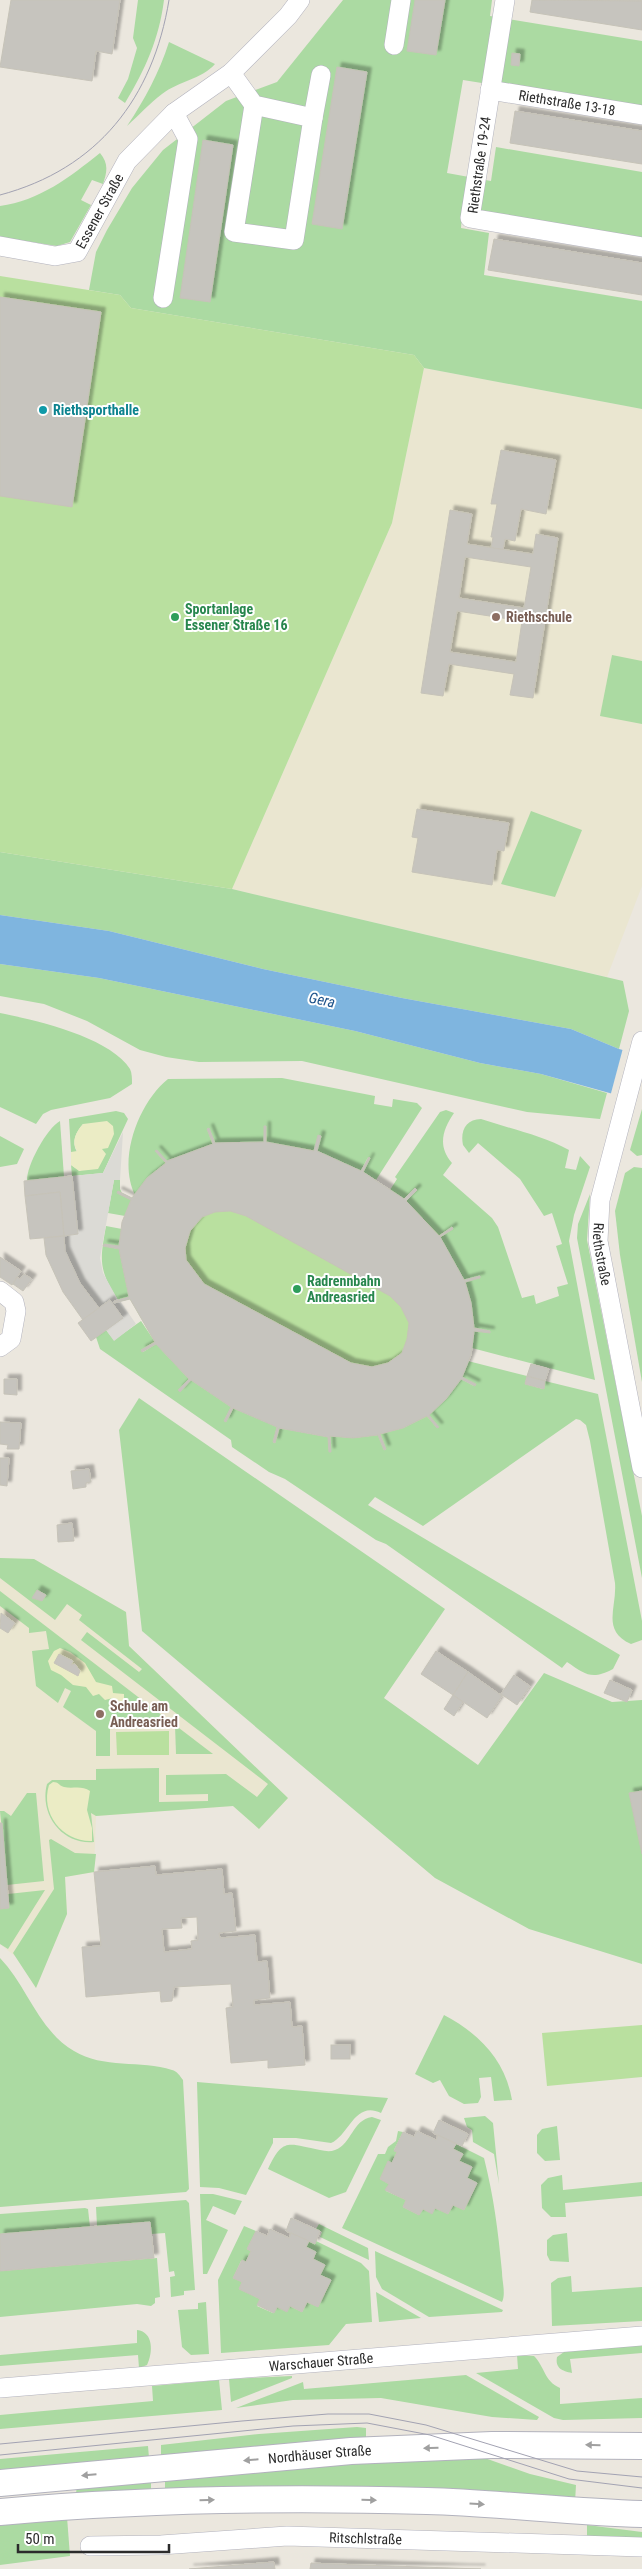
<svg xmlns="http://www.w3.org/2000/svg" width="642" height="2569" font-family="'Roboto Condensed',sans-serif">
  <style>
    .education { fill: #eae6d0 }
    .green { fill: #abdaa2 }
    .sand { fill: #ebecc5 }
    .pitch { fill: #b9e09f }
    .plaza { fill: #dbdad5 }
    .water { fill: #7fb5df }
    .pier { fill: #ebe7de }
    .building { fill: #c6c4be; stroke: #c6c3b8; fill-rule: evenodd; filter: url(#shadow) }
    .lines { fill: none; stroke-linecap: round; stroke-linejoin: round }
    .street-casing { stroke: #b2b2bd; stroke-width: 20 }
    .secondary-casing { stroke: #b2b2bd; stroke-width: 28 }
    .street { stroke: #fff; stroke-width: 19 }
    .secondary { stroke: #fff; stroke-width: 26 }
    .tram { stroke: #a2a2b2; stroke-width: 1 }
    .oneway { fill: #a0a0a0 }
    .culture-dot { fill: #0f9aa8; stroke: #fff; stroke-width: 2 }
    .leisure-dot { fill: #2e9e5b; stroke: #fff; stroke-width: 2 }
    .education-dot { fill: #8d6e63; stroke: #fff; stroke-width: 2 }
    .labels { text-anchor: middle; stroke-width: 4; stroke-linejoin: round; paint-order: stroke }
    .street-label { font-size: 14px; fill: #2b2b2b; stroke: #fff }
    .culture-label { font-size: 14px; font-weight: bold; fill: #0d838f; stroke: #fff; text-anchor: start }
    .leisure-label { font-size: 14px; font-weight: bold; fill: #27864d; stroke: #fff; text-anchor: start }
    .education-label { font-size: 14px; font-weight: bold; fill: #785e54; stroke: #fff; text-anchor: start }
    .water-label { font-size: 15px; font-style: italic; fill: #1e538b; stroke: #fff }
  </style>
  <defs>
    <filter id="shadow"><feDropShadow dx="4.5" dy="-4.5" stdDeviation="1" flood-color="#0004"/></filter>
  </defs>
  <rect width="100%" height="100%" fill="#ebe7de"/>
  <g class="education">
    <path d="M424 368 642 409V886L607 977 232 889 392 523Z"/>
    <path d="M0 1558 34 1559 126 1612 129 1646 288 1798 259 1829 233 1806 96 1816 94 1872 65 1877 67 1914 36 1988 16 1957 0 1944Z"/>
  </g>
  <g class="green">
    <path d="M138 0H164C159 39 145 70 125 103L118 98 128 79 137 48 133 38Z"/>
    <path d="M343 0H492L490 16 642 41V109L463 80 447 173 491 181 496 147 642 172V241L462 213 461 228 489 233 484 275 642 301V409L424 368 414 355 131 308 120 295 89 290 96 252 107 230 132 188 163 150 226 101 277 82Z"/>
    <path d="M169 42 215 64C202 79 179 81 162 94 150 103 139 115 127 126 145 99 159 73 169 42Z"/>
    <path d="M100 153C109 164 107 172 103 184L92 180 81 200 91 205 70 242 57 246 0 237V206C39 201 70 177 100 153Z"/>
    <path d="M612 655 642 661V724L600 716Z"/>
    <path d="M531 811 582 830 555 897 501 884Z"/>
    <path d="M0 852 232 889 623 981 629 1011 619 1049 571 1029 402 998 263 969 109 931 0 915Z"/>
    <path d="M0 964 99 978 355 1031 480 1063 541 1074 607 1093 600 1119 527 1112 302 1061 199 1062 166 1057 140 1050 87 1021 44 1004 0 996Z"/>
    <path d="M0 1013C35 1020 110 1037 130 1069 132 1073 132 1079 132 1084L110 1098 51 1110 43 1114 36 1124 0 1107Z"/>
    <path d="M282 1078 375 1096 374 1104 392 1107 393 1099 417 1103 422 1108 376 1180 363 1172 368 1157 361 1171 314 1151 266 1142V1126H264V1142L215 1143 209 1128 207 1129 213 1144 167 1161 155 1151 166 1163 147 1178 135 1195C117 1159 139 1102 168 1079Z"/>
    <path d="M642 1109V1155L637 1156 630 1150Z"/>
    <path d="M446 1110 454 1113C443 1129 437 1146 452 1163L443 1175 492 1218 498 1227 522 1298 534 1295 536 1304 559 1296 557 1287 568 1284 556 1246 562 1244 552 1213 544 1216 520 1179 478 1143 469 1153 463 1145C460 1131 466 1119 481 1119 511 1129 541 1135 569 1150L565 1168 576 1170 580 1156 590 1167 574 1215 569 1241 595 1380 472 1348 474 1331H490L474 1328 471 1303 465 1282 480 1276 464 1280 440 1237 453 1229 452 1227 439 1236 406 1201 415 1188 404 1199 390 1190 397 1179 395 1177 440 1112Z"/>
    <path d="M116 1111 124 1113 128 1119 103 1173 72 1176 71 1165 80 1171 101 1149 83 1124C76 1132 71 1142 77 1152H71L69 1119Z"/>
    <path d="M60 1121 64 1177 27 1181C26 1166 47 1128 60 1121Z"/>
    <path d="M0 1136 24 1149 17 1164 0 1167Z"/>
    <path d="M634 1167 642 1168V1382L620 1255 615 1211 625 1173Z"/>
    <path d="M114 1180H120V1189L122 1193 118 1191 131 1200 125 1216 108 1213Z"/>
    <path d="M590 1194 587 1240 642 1516V1578L577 1238 578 1224Z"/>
    <path d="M106 1226 122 1229 119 1246H103L119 1249 129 1297 118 1300C98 1269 100 1260 106 1226Z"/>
    <path d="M141 1321 155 1342 141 1350 143 1352 156 1344 189 1379 179 1390 180 1391 191 1380 231 1407 224 1421 233 1408 277 1427 273 1442 275 1443 279 1428 328 1437 329 1452H331L330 1436 353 1438 378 1435 384 1450 386 1449 380 1434 403 1428 427 1416 437 1428 429 1415 461 1379 474 1386 462 1377 468 1361 527 1376 525 1384 543 1389 545 1381 598 1394 642 1621V1640L631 1644C601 1630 617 1608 615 1583L590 1441 586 1425 580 1420 576 1419 423 1526 375 1497 368 1505 620 1655 613 1669C592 1680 586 1675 567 1662L562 1668 386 1544 376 1540 285 1479 269 1472 232 1447 231 1440 100 1349 96 1337 106 1330 114 1340Z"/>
    <path d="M139 1398 445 1609 384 1698 478 1765 544 1673 612 1702 642 1700V1964L529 1929 435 1878 142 1631 119 1430Z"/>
    <path d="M0 1558 34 1559 126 1612 129 1646 288 1798 259 1829 233 1806 96 1816 91 1813 94 1842C62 1845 39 1814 47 1784L52 1780H96V1769L159 1768V1802L208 1801V1794L166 1795V1775L226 1774 257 1797 268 1784 81 1640 87 1632 139 1672 142 1669 79 1620 82 1615 67 1604 55 1620 0 1578Z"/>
    <path d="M0 1591 172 1723 110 1724V1756H96V1731L63 1707 71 1691 65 1688 58 1703 36 1686 32 1651 49 1649 46 1631 29 1633V1628L0 1606Z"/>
    <path d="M175 1725 213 1754H176Z"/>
    <path d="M27 1793H36L44 1881 7 1885 0 1811H4L11 1816Z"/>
    <path d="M51 1839 75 1853 96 1854 94 1872 65 1877 67 1914 36 1988 13 1953 54 1889 49 1840Z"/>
    <path d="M45 1890 8 1949 0 1944V1909L9 1908 8 1894Z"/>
    <path d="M0 1958C27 1986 39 2031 74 2051 103 2069 141 2060 172 2070 177 2071 180 2076 183 2080L189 2189 186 2192 0 2207Z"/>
    <path d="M444 2015C478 2033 505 2059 512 2100L494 2101 491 2077 479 2078 481 2097 478 2103 464 2104 449 2096 440 2080 433 2083 415 2074Z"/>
    <path d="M197 2082 388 2098 381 2113C355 2100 349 2135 331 2143L296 2138H273V2143L246 2195 219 2188 200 2187Z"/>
    <path d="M485 2116 493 2123 499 2184 494 2154 473 2142 472 2130 467 2127 464 2118Z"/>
    <path d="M372 2117 381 2120 346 2192 329 2198 268 2169C283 2137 288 2144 320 2150 325 2151 330 2152 335 2150 352 2144 352 2120 372 2117Z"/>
    <path d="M557 2126 560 2160 545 2161 537 2153V2135L542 2129Z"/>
    <path d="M398 2131 403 2132 394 2150 397 2152 392 2163 388 2162 380 2179 389 2184 386 2191 406 2200 403 2207 419 2215 423 2209 432 2213 435 2208 448 2214 453 2205 464 2210 477 2183 467 2178 459 2161 463 2154 453 2149 456 2144 484 2158C494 2198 498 2230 502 2272 502 2281 506 2294 502 2302L342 2228 378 2154H385L388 2147 396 2141Z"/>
    <path d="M562 2175 563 2190 642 2182V2196L565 2203 566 2217H551L542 2208 541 2185 548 2178Z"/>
    <path d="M200 2194H213L242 2201 235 2215 213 2206 206 2220 228 2230 207 2274H203Z"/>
    <path d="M186 2200 189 2203 195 2290 184 2291V2295L171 2297 170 2277 175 2276 174 2271 169 2272 165 2233 151 2234 150 2222 97 2226 96 2207Z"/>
    <path d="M85 2208 88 2209 90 2227 0 2234V2214Z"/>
    <path d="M319 2224 368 2248 369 2260 320 2237 322 2232 316 2229Z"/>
    <path d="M244 2226 256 2231 247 2249 251 2251 246 2262 241 2261 233 2278 242 2282 239 2289 260 2299 257 2306 273 2313 277 2307 290 2306 302 2312 307 2302 318 2307 331 2280 320 2275 325 2265 313 2259 316 2252 306 2247 309 2241H316L361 2263 369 2271 372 2322 346 2324 329 2345 221 2353 218 2280Z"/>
    <path d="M567 2233 569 2262 550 2261 547 2255V2240L553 2235Z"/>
    <path d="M375 2251 503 2310 502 2312 429 2317 382 2289 376 2277Z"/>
    <path d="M157 2258 160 2297 155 2298V2303L151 2306 137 2304 0 2317V2271Z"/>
    <path d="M571 2276 572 2292 642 2287V2321L552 2326 551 2283 558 2278Z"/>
    <path d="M376 2292 421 2318 379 2322Z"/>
    <path d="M206 2302 209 2354 191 2355 182 2347 178 2310 198 2309V2303Z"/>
    <path d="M137 2330C154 2332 153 2353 147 2365L139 2368 138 2355 0 2366V2355L137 2343Z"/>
    <path d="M642 2345V2353L570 2359 572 2373C562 2371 555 2368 557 2357L564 2352Z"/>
    <path d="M517 2355 534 2356C545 2367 544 2381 560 2388V2404L642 2398V2418L563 2420 554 2418 476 2373 518 2369Z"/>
    <path d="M466 2375 539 2417 537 2420 492 2417 381 2398 293 2400 236 2408 303 2382 304 2389Z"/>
    <path d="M292 2376V2378L231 2402 229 2379Z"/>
    <path d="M219 2380 222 2410 0 2429V2415L153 2401 152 2386Z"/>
    <path d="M357 2427 366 2428V2438L161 2457V2445L259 2434Z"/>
    <path d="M148 2446 149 2458 0 2472V2459Z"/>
    <path d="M479 2456 530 2474 576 2485 575 2502 165 2491V2479L310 2464Z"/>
    <path d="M151 2480V2491L77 2493 76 2491 78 2488Z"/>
    <path d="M67 2517 70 2556 0 2565V2522Z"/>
    <path d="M587 2525 642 2532V2540L587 2538Z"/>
  </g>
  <g class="sand">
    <path d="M107 1121 113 1126 114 1134 108 1148 102 1149 106 1154 98 1169 79 1171 71 1165V1152L77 1151C71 1141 76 1132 83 1124Z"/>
    <path d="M60 1648 70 1652 85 1663 96 1682 112 1686 113 1693 124 1694V1701L120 1703 113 1698 105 1700 99 1694 93 1696 86 1687 73 1685 61 1675 51 1670 48 1661 54 1651Z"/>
    <path d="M53 1782C59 1782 58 1785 64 1787 73 1789 82 1785 90 1791L87 1810 92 1828V1841C63 1842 40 1814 49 1785Z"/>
  </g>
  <g class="pitch">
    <path d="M0 276 120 295 131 308 414 355 424 368 392 523 232 889 0 852Z"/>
    <path d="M264 1126H266L267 1142 314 1150 361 1171 369 1157 370 1158 363 1172 404 1199 415 1188 417 1190 406 1201 439 1235 452 1227 453 1229 440 1238 464 1280 480 1276V1278L465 1282 471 1303 474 1328 490 1331V1333L474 1331 462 1377 476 1384 475 1386 461 1379 446 1399 429 1415 439 1427 437 1428 427 1417 403 1428 381 1434 386 1449 384 1450 378 1435 353 1438 331 1436V1452H329L328 1436 279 1428 275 1443 273 1442 277 1427 234 1408 226 1422 224 1421 231 1407 191 1380 180 1392 178 1390 189 1379 156 1344 142 1352 141 1350 154 1341 130 1299 114 1303V1301L129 1297 119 1249 103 1246 104 1244 119 1246 131 1200 117 1193 118 1191 132 1198 147 1178 165 1163 155 1151 157 1150 167 1161 212 1144 207 1129 209 1128 215 1143 264 1142Z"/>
    <path d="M169 1731V1755H117L116 1732Z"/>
    <path d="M642 2025V2077L547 2086 542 2033Z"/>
  </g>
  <path class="plaza" d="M123 1132 120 1180H114L100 1258 103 1273 118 1300 114 1302 120 1301 136 1324 114 1341 106 1330 99 1308 80 1283 65 1251 64 1236 78 1234 72 1176 103 1173Z"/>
  <path class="water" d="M0 915 109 931 263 969 402 998 571 1029 619 1049 642 1055V1102L541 1074 480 1063 355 1031 99 978 0 964Z"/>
  <path class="pier" d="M623 1048 642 1053V1104L610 1097Z"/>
  <g class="building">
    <path d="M11 0H120L112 54 96 51 92 81 0 67Z"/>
    <path d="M415 0H445L436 55 407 51Z"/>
    <path d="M532 0 642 1V30L530 12Z"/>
    <path d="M512 53 520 54 519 66 511 65Z"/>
    <path d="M337 67 367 72 342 229 312 224Z"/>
    <path d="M515 111 642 131V164L510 143Z"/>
    <path d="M203 140 233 145 210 302 180 298Z"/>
    <path d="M494 239 642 263V295L488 270Z"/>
    <path d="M0 297 101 312 72 507 0 496Z"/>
    <path d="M501 450 556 460 546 514 521 509 515 541 505 539 503 550 491 548 493 537H491L497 504H491Z"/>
    <path d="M450 510 472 514 467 544 533 554 536 534 558 538 533 698 510 695 514 674 449 664 443 696 421 693ZM465 557 531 567 524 608 459 598ZM457 611 522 621 516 662 450 652Z"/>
    <path d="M417 809 509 823 504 851 497 850 492 885 412 872 418 838 412 837Z"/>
    <path d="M264 1126H266V1142L314 1151 318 1135 321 1136 317 1151 361 1171 369 1157 370 1158 363 1172 404 1199 415 1188 417 1190 406 1201 439 1236 452 1227 453 1229 440 1237 464 1280 480 1276V1278L465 1282 471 1303 474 1328 490 1331V1333L474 1331 471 1355 462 1377 476 1384 475 1386 461 1379 446 1399 429 1415 439 1427 437 1428 427 1416 403 1428 380 1434 386 1449 384 1450 378 1435 353 1438 330 1436 331 1452H329L328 1437 279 1428 275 1443 273 1442 277 1427 233 1408 226 1422 224 1421 231 1407 191 1380 180 1392 178 1390 189 1379 156 1344 142 1352 141 1350 155 1342 130 1299 114 1303V1301L129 1297 119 1249 103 1246 104 1244 119 1246 122 1222 131 1200 117 1193 118 1191 132 1198 147 1178 166 1163 155 1151 157 1150 167 1161 213 1144 207 1129 209 1128 215 1143 264 1142ZM230 1211 246 1216 390 1296 401 1307 409 1323 407 1339 402 1353 388 1363 372 1367 351 1363 204 1284 186 1260 185 1248 190 1231 202 1217 215 1212Z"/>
    <path d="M72 1176 78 1234 64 1236 60 1192 25 1196 24 1181Z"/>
    <path d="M60 1192 64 1236 30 1239 25 1196Z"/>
    <path d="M64 1236 65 1251 80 1283 99 1308 83 1320 63 1292 46 1255 44 1238Z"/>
    <path d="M0 1257 21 1271 12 1285 0 1277Z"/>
    <path d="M24 1274 32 1279 23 1291 13 1284 17 1277 20 1279Z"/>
    <path d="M110 1300 123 1318 91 1341 78 1323Z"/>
    <path d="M531 1364 549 1369 545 1381 527 1376Z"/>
    <path d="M527 1376 545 1381 544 1389 525 1384Z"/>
    <path d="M4 1379H17V1395L4 1394Z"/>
    <path d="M0 1422 21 1423 19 1449H7L8 1445 0 1444Z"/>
    <path d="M0 1458H9L7 1486 0 1485Z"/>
    <path d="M89 1469 91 1482 86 1483V1487L73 1489 71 1471Z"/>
    <path d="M72 1523 74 1541 58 1542 57 1525Z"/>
    <path d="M37 1590 46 1595 42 1601 32 1598Z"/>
    <path d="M1 1613 15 1623 8 1633 0 1628Z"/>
    <path d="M436 1651 468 1672 453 1695 421 1674Z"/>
    <path d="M59 1654 73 1661 71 1665 75 1664 80 1671 78 1676 54 1663Z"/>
    <path d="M468 1672 502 1696 487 1718 453 1695Z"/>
    <path d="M514 1675 530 1686 517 1705 501 1694Z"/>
    <path d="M610 1680 632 1690 627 1702 604 1693Z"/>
    <path d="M453 1695 463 1702 454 1716 444 1709Z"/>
    <path d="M642 1791V1854L629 1793Z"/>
    <path d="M0 1823H2L9 1908 0 1909Z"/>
    <path d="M155 1866 156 1875 222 1869 224 1894 232 1893 236 1931 219 1933 220 1938 255 1935 257 1962 267 1961 270 1998 254 2000V2005L290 2002 292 2027 302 2026 305 2065 268 2068V2060L231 2063 226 2008 233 2007 231 1984 174 1987 172 2001 161 2002 160 1991 86 1997 82 1947 101 1946 94 1872ZM197 1917 198 1940 191 1941 192 1949 164 1952 162 1929 182 1928 181 1918Z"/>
    <rect x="331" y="2045" width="19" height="14"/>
    <path d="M439 2120 468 2134 462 2146 433 2133Z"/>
    <path d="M417 2131 436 2140 438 2135 456 2144 453 2149 463 2154 459 2161 472 2167 467 2178 477 2183 464 2210 453 2205 448 2214 435 2208 432 2214 423 2209 419 2215 403 2207 406 2200 385 2190 389 2184 380 2179 388 2161 392 2163 397 2152 394 2151 403 2132 414 2137Z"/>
    <path d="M291 2218 320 2231 315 2244 286 2231Z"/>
    <path d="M150 2222 154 2258 0 2271V2234Z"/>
    <path d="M270 2229 289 2238 291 2233 309 2241 306 2247 316 2252 313 2259 325 2265 320 2275 331 2280 318 2307 307 2302 302 2312 290 2306 287 2312 277 2307 274 2313 257 2305 260 2299 239 2289 242 2282 233 2278 242 2260 246 2262 251 2251 247 2249 256 2231 267 2236Z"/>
    <path d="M274 2562 275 2569H189Z"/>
    <path d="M311 2563 332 2564 481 2569H310Z"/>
  </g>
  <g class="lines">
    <g class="street-casing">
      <g id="street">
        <path d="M505 0 470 218 642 247"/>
        <path d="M394 45 401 0"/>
        <path d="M231 73 254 105 313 118 294 240 234 232 254 105"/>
        <path id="s1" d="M490 90 642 115"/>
        <path d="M313 118 321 75"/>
        <path id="s2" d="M0 246 55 256 77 252 127 161 174 113 231 73 288 16 300 0"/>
        <path d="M163 298 188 139 174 113"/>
        <path id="s3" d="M642 1041 600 1200 598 1241 642 1468"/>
        <path d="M0 1291 14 1302 16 1311 11 1339 0 1347"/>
        <path id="s4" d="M0 2388 642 2336"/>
        <path id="s5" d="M90 2546 161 2545 287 2536 642 2547"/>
      </g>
    </g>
    <g class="secondary-casing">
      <g id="secondary">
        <path id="s6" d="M0 2483 351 2451 492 2445 642 2446"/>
        <path d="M0 2512C142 2499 285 2497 427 2501 499 2503 570 2512 642 2514"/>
      </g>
    </g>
    <use href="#street" class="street"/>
    <use href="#secondary" class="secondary"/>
    <g class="tram">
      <path d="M0 195C98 169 153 98 169 0"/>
      <path d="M0 2444 242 2421 328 2414H369L426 2425 577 2471 642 2477"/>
      <path d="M0 2455 293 2426 367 2423 430 2435 569 2479 642 2488"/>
    </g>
  </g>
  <defs><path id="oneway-solid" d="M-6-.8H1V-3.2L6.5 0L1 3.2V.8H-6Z" transform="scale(1.25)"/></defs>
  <g class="oneway">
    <use href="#oneway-solid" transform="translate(593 2445) rotate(-179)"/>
    <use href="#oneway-solid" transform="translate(431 2448) rotate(178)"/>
    <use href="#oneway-solid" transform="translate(251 2460) rotate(175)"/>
    <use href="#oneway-solid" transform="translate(89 2475) rotate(175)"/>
    <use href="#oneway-solid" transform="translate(207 2500) rotate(-2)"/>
    <use href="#oneway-solid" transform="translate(369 2500) rotate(1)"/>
    <use href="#oneway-solid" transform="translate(477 2504) rotate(4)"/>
  </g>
  <circle class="culture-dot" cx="43" cy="410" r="5"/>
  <g class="leisure-dot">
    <circle cx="175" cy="617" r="5"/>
    <circle cx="297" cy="1289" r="5"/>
  </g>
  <g class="education-dot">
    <circle cx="496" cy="617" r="5"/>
    <circle cx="100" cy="1714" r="5"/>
  </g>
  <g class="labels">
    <g class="street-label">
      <text dy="5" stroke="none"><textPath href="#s1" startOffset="78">Riethstraße 13-18</textPath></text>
      <text transform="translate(479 165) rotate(-82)" y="5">Riethstraße 19-24</text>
      <text dy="5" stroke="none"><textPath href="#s2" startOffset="125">Essener Straße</textPath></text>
      <text dy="5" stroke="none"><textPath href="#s3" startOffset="219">Riethstraße</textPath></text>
      <text dy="5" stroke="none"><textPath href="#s4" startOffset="322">Warschauer Straße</textPath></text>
      <text dy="5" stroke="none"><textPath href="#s6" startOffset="321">Nordhäuser Straße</textPath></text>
      <text dy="5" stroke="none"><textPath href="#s5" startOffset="276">Ritschlstraße</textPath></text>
    </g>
    <g class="culture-label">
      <text x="53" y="415">Riethsporthalle</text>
    </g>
    <g class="leisure-label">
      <text x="185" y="614">Sportanlage<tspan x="185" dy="16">Essener Straße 16</tspan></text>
      <text x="307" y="1286">Radrennbahn<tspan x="307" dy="16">Andreasried</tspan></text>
    </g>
    <g class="education-label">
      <text x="506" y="622">Riethschule</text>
      <text x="110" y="1711">Schule am<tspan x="110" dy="16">Andreasried</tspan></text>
    </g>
    <g class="water-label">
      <text transform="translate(322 1000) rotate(12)" y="5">Gera</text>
    </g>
  </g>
  <path d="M18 2544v8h151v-8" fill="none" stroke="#2b2b2b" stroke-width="2.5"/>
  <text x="25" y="2544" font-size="15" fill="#2b2b2b" stroke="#ffffff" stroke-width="4" paint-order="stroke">50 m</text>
</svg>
